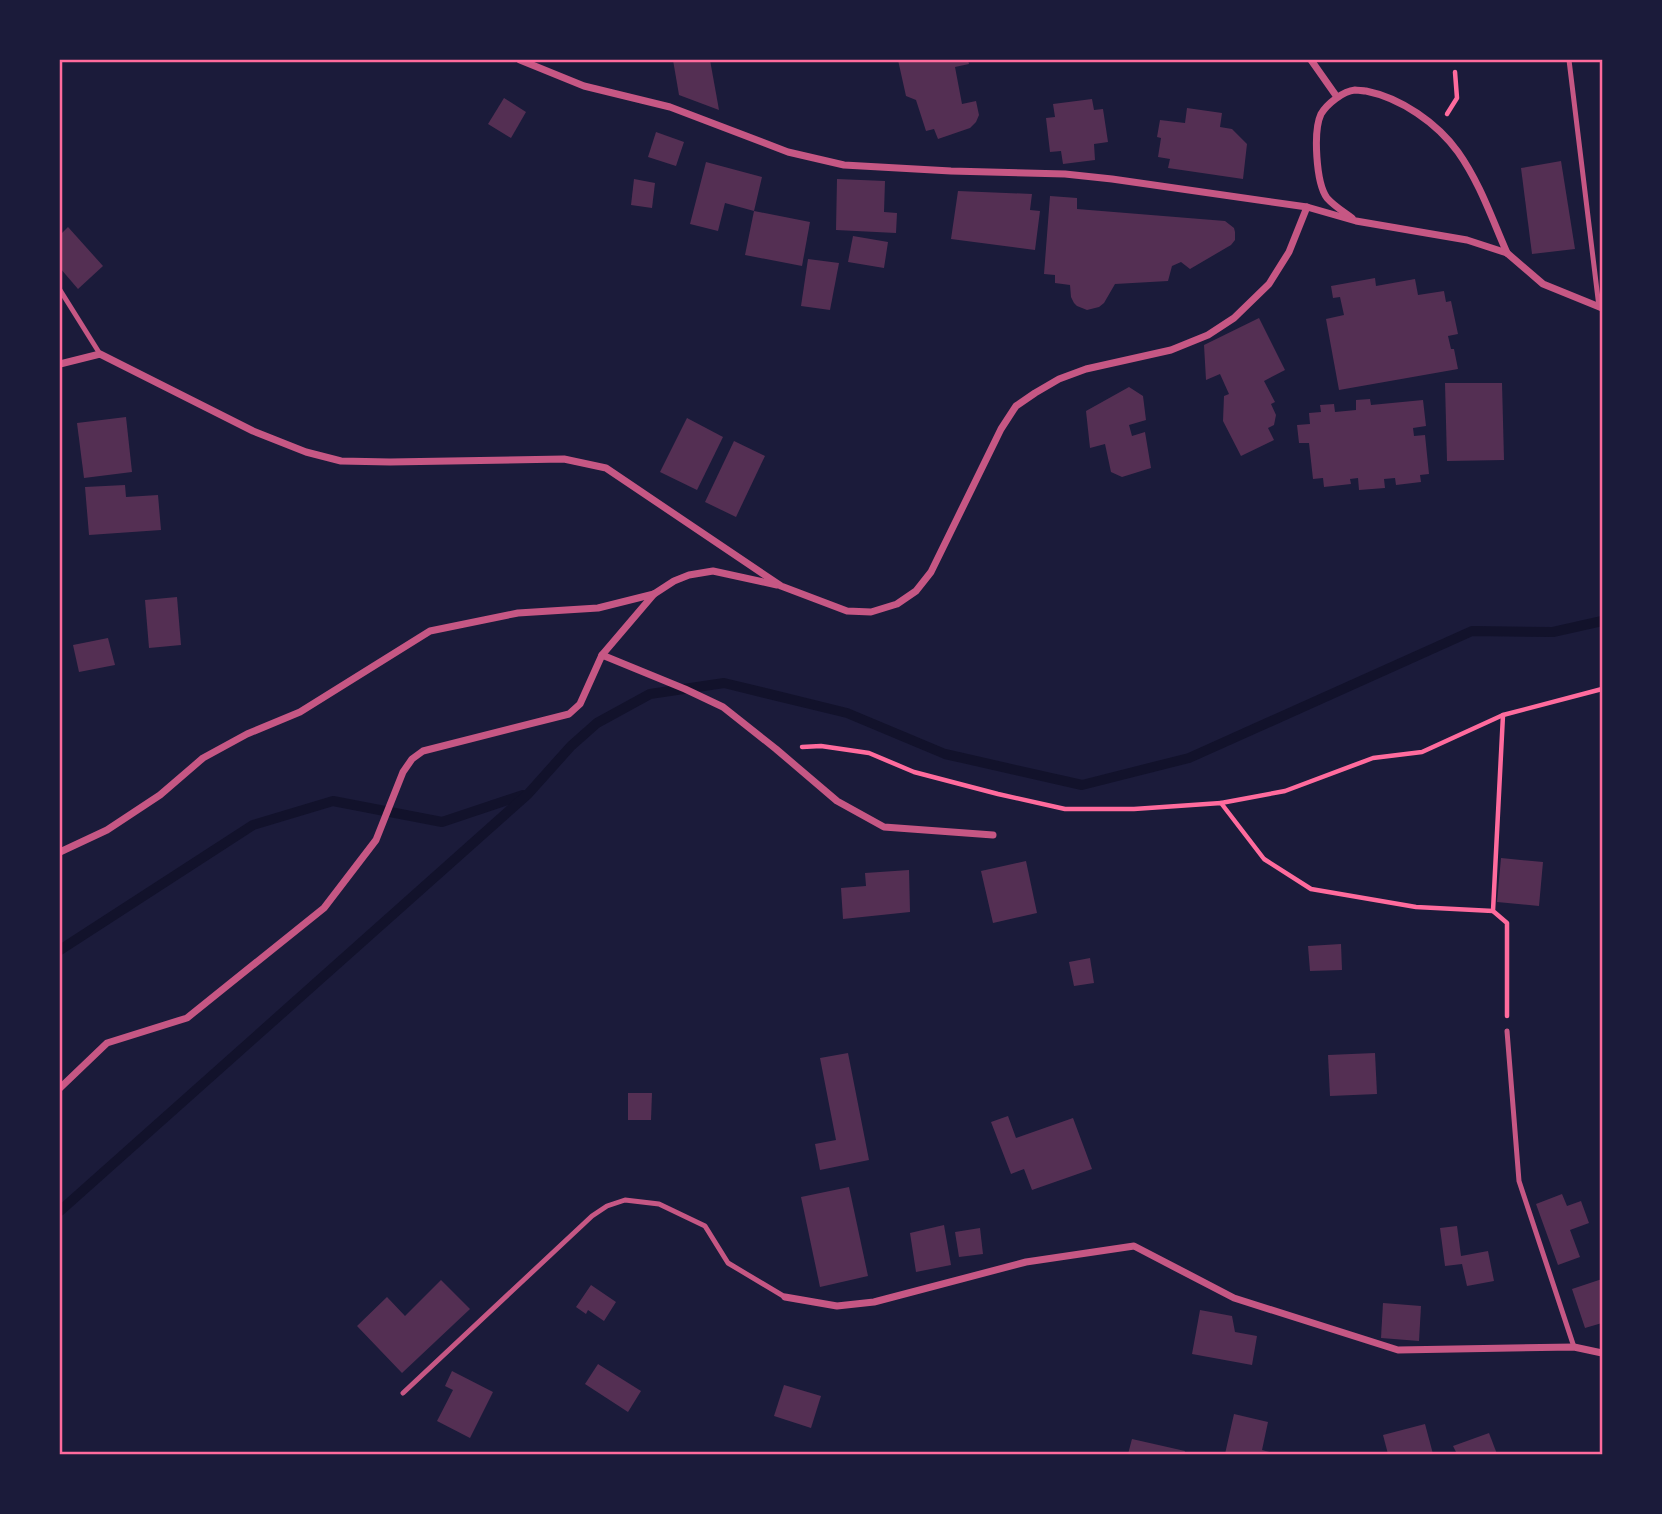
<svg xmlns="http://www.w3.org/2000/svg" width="1662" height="1514" font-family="Inter,sans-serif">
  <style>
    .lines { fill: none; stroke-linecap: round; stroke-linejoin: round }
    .stream { stroke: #12122b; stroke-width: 10 }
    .building { fill: #542f53 }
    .path { stroke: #ff6b9d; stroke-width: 4.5 }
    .service { stroke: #c65784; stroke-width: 5 }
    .minor { stroke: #c65784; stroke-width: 7 }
    .neatline { fill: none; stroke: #ff6b9d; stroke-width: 2.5 }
  </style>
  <rect width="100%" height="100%" fill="#1b1b3a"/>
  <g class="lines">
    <g class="stream">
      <path d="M60 950 253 825 333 801 442 822 523 795"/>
      <path d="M60 1211 528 794 571 746 597 723 650 694 724 683 847 713 945 754 1082 785 1189 758 1472 631 1553 632 1602 621"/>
    </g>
  </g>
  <g class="building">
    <path d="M673 60H710L719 110 679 95Z"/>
    <path d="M898 60H968L969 64 955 67 962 104 976 101 979 115 976 122 970 128 938 139 934 129 926 131 916 100 906 96Z"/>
    <path d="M504 98 526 112 511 138 488 124Z"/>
    <path d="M1092 99 1094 110 1103 109 1108 142 1094 144 1095 160 1063 164 1061 151 1050 152 1046 118 1055 117 1053 104Z"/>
    <path d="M1187 108 1222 113 1220 127 1232 129 1247 144 1243 179 1168 168 1170 159 1158 157 1161 138 1157 137 1160 120 1185 123Z"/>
    <path d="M656 132 684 142 676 166 648 157Z"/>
    <path d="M1561 161 1575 249 1532 254 1521 168Z"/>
    <path d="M706 162 762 177 754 211 725 203 718 231 690 224Z"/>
    <path d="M634 179 655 183 652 208 631 205Z"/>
    <path d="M837 179 885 181 884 212 897 213 896 233 836 230Z"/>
    <path d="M958 191 1032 194 1030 210 1040 211 1035 250 951 239Z"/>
    <path d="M1050 196 1077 198V209L1225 221 1234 228 1235 232V240L1231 245 1190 269 1181 262 1172 266 1168 281 1115 284 1104 303 1099 307 1087 310 1077 306 1074 303 1071 297 1070 285 1055 283V275L1044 274Z"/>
    <path d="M754 211 810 222 802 266 745 255Z"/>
    <path d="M68 227 103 266 78 289 60 268V235Z"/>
    <path d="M853 236 888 242 884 268 848 262Z"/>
    <path d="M808 259 839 263 830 310 801 306Z"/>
    <path d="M1375 278 1376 286 1415 279 1418 295 1444 291 1446 302 1451 301 1458 334 1448 336 1451 349H1454L1458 369 1339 390 1326 319 1344 315 1340 297 1333 298 1331 286Z"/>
    <path d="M1259 318 1285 370 1264 381 1275 402 1271 404 1276 415 1274 425 1268 428 1274 440 1241 456 1223 421 1224 396 1229 394 1220 374 1206 380 1204 345Z"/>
    <path d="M1445 383H1502L1504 460 1447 461Z"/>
    <path d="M1129 387 1143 396 1146 420 1129 425 1132 436 1145 432 1151 468 1122 477 1111 472 1105 444 1090 448 1086 411Z"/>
    <path d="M1370 399 1371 405 1423 400 1426 426 1413 428 1414 436 1425 435 1429 474 1420 475 1421 482 1396 485 1395 478 1384 479 1385 488 1359 490 1358 478 1350 479 1351 484 1324 487 1323 478 1313 479 1309 443H1299L1297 425 1310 424 1309 413 1321 412 1320 405 1334 404 1335 412 1356 410V400Z"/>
    <path d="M126 417 132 472 84 478 77 423Z"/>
    <path d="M687 418 723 437 697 490 660 472Z"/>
    <path d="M734 441 765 456 736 517 705 502Z"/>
    <path d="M125 485 126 497 158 495 161 530 89 535 85 487Z"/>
    <path d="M177 597 181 645 149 648 145 600Z"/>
    <path d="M108 638 115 665 79 672 73 645Z"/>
    <path d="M1501 858 1543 862 1539 906 1497 902Z"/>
    <path d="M1026 861 1037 913 993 923 981 871Z"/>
    <path d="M909 870 910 912 843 919 841 888 866 886 865 873Z"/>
    <path d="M1341 944 1342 970 1310 971 1308 946Z"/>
    <path d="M1090 958 1094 983 1074 986 1069 962Z"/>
    <path d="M848 1053 869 1160 820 1170 815 1144 836 1140 820 1058Z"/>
    <path d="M1375 1053 1377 1094 1330 1096 1328 1055Z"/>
    <path d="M628 1093H652L651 1120H628Z"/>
    <path d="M1008 1116 1016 1138 1073 1118 1092 1169 1032 1190 1024 1169 1011 1174 991 1122Z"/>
    <path d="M849 1187 868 1276 820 1287 801 1197Z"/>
    <path d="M1562 1194 1567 1206 1581 1201 1589 1223 1570 1230 1580 1257 1558 1265 1536 1204Z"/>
    <path d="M944 1225 951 1265 916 1272 910 1233Z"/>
    <path d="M1457 1226 1461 1256 1488 1251 1494 1281 1467 1286 1462 1264 1445 1266 1440 1228Z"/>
    <path d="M980 1228 983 1254 959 1257 955 1232Z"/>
    <path d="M1602 1279V1323L1585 1328 1572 1289Z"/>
    <path d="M441 1280 470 1309 402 1373 357 1326 387 1297 405 1316Z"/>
    <path d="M591 1285 616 1302 604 1321 588 1310 586 1314 576 1307Z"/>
    <path d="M1383 1303 1421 1306 1419 1341 1381 1338Z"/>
    <path d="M1200 1310 1232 1316 1235 1332 1257 1336 1252 1365 1192 1354Z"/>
    <path d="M598 1364 641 1391 628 1412 585 1384Z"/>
    <path d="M452 1371 493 1392 470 1438 437 1421 453 1390 445 1386Z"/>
    <path d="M784 1385 821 1396 811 1428 774 1416Z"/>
    <path d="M1234 1414 1268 1422 1262 1450 1276 1454H1225Z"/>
    <path d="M1425 1424 1433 1454H1388L1383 1435Z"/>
    <path d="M1489 1433 1497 1454H1457L1453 1446Z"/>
    <path d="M1132 1439 1185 1451 1184 1454H1128Z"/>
  </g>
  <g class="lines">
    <g class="path">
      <path d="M1447 114 1457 98 1455 72"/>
      <path d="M1503 715 1493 911 1507 923V1016"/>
      <path d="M802 747 821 746 869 753 914 772 998 794 1065 809H1134L1221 803 1264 859 1311 889 1416 907 1493 911"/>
      <path d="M1221 803 1285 791 1373 758 1422 752 1503 715 1602 689"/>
    </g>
    <g class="service">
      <path d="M1569 60 1599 307"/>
      <path d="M60 290 100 354"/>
      <path d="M1507 1031 1519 1181 1574 1347"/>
      <path d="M403 1393 592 1216 607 1206 625 1200 659 1204 705 1226 728 1263 785 1297"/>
    </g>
    <g class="minor">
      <path d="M520 60 584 86 670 107 788 152 844 165 951 171 1065 174 1112 179 1307 207 1356 221 1467 240 1507 253 1543 284 1602 308"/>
      <path d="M1311 60 1337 97"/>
      <path d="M1352 218C1344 212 1334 206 1327 198 1316 183 1313 131 1321 114 1327 104 1343 91 1355 90 1357 90 1364 91 1366 91 1401 98 1437 123 1458 152 1480 183 1492 219 1507 253"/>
      <path d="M60 364 100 354 253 431 306 452 341 461 390 462 564 459 606 468 781 586 847 611 871 612 897 604 916 591 931 572 1001 429 1016 406 1035 393 1059 379 1086 369 1171 350 1208 335 1234 318 1269 284 1289 252 1307 207"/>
      <path d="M602 655 654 594"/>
      <path d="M60 852 107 830 160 795 203 758 247 734 300 712 430 631 518 613 598 608 654 594 674 581 689 575 713 571 777 585"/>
      <path d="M60 1088 107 1043 187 1018 324 908 376 840 403 772 412 759 423 751 569 714 580 704 602 655 685 689 723 707 776 749 837 801 884 827 993 835"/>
      <path d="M785 1297 837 1306 874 1302 1026 1262 1134 1246 1234 1298 1398 1350 1574 1347 1602 1353"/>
    </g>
  </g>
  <rect width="1662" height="1514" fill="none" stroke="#1b1b3a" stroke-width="122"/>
  <rect x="61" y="61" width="1540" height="1392" class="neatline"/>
</svg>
